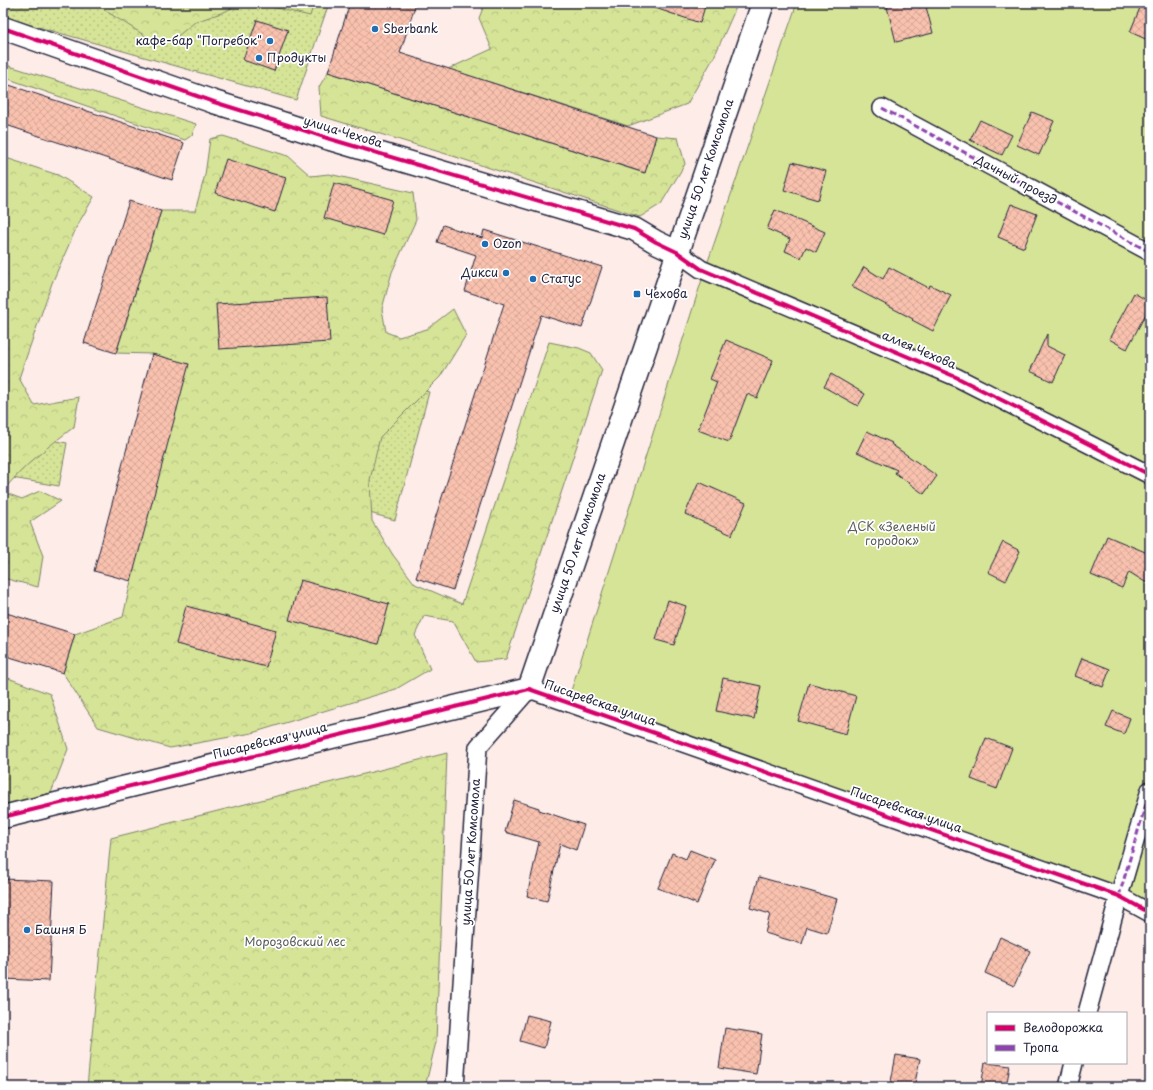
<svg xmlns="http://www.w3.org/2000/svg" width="1153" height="1090" font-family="'Playpen Sans',sans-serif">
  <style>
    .grass { fill: url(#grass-dots); stroke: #7c8369 }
    .forest { fill: url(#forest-crowns); stroke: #7c8369 }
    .garden { fill: #d6e497; stroke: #7c8369 }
    .building { fill: url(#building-cross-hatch); stroke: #22223b }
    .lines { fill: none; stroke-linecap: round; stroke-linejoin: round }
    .minor-casing { stroke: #22223b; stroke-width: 20 }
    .tertiary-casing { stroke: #22223b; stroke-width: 25 }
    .minor { stroke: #fff; stroke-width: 17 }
    .tertiary { stroke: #fff; stroke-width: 22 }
    .quiet { stroke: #8e44ad; stroke-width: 3; stroke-dasharray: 6 3; stroke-linecap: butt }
    .cycleway-casing { stroke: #fff; stroke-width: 6 }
    .cycleway { stroke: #d6006c; stroke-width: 4 }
    .poi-dot { fill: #1f6fb2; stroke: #fff; stroke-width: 1.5 }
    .labels { text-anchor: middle; stroke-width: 3.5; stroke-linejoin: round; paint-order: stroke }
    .poi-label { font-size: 12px; fill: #22223b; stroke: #fff; text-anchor: start }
    .street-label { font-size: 12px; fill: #22223b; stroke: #fff }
    .park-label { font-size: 12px; fill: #585c57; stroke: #fff }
  </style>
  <defs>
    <pattern id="grass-dots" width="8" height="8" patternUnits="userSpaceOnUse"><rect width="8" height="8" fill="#d6e497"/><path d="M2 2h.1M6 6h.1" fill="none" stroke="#b7c383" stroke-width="1.8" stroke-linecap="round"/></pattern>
    <pattern id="forest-crowns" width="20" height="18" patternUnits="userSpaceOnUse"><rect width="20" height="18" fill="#d6e497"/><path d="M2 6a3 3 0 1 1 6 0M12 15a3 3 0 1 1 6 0" fill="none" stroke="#b7c383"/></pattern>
    <pattern id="building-cross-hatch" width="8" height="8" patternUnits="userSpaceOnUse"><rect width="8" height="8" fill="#f9c1ae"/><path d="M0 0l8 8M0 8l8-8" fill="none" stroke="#d5a697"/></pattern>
  </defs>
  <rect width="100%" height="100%" fill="#fdece7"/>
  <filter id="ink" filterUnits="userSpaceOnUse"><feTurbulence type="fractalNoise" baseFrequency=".025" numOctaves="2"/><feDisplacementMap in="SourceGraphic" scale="8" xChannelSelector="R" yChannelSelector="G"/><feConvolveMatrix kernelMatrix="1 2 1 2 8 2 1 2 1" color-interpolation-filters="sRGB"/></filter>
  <g filter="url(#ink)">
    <g class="grass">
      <path d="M3 3H329L296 100 3 17Z"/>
      <path d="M365 375 429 392 395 520 330 502Z"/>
      <path d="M14 433 67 443 59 486 6 477Z"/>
    </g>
    <g class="forest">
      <path d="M97 3H241L224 12 195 22 174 39 158 44 109 13Z"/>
      <path d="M255 3H314L310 16Z"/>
      <path d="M485 3H738L714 57 687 104 628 126 448 69 492 49 479 18Z"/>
      <path d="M3 64 196 124 192 135 185 140 3 77Z"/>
      <path d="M328 72 644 173 656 136 678 138 685 164 661 204 640 217 456 157 321 116 319 87Z"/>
      <path d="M223 136 288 156 311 176 329 174 413 193 416 220 392 272 382 309 386 332 399 337 427 329 453 309 466 335 440 377 380 437 370 480 372 521 393 555 415 584 462 604 549 342 579 348 591 353 602 370 506 659 476 662 453 621 424 616 415 635 430 669 396 689 252 733 170 748 98 727 63 673 75 634 123 617 131 581 152 354 116 353 161 211H195L205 175 210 139Z"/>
      <path d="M3 157 58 175 94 197 78 224 52 283 19 378 34 405 79 397 74 427C50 445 22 467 3 491Z"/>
      <path d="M40 491 61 501 30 522 43 556 38 587 3 578V492L22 499Z"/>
      <path d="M3 676 50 694 68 749 51 793 3 805Z"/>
      <path d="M447 753 436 1042 425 1087H87L111 838Z"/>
    </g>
    <path class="garden" d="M797 3H1150V904L570 694 705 270Z"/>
    <g class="building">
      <path d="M350 3H416L400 53 656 136 645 173 328 72Z"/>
      <path d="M649 3H706L700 23 649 6Z"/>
      <path d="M886 3H925L933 33 896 42Z"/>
      <path d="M1142 3H1150V41L1130 32Z"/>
      <path d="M257 20 288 30 274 71 243 60Z"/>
      <path d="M3 83 184 143 172 180 3 124Z"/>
      <path d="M1032 112 1054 121 1039 155 1017 145Z"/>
      <path d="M980 120 1012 135 1002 155 970 140Z"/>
      <path d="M226 159 286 178 275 212 215 193Z"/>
      <path d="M792 162 826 171 818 200 784 190Z"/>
      <path d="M334 183 393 200 383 235 324 218Z"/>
      <path d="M129 201 161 211 116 353 84 343Z"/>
      <path d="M1011 204 1037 214 1024 248 998 237Z"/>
      <path d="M775 210 825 232 816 252 806 247 801 258 785 251 790 239 767 229Z"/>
      <path d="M443 225 482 238 484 230 602 267 582 328 541 315 453 590 416 578 504 304 465 291 476 255 437 242Z"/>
      <path d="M864 267 883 279 889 267 929 288 930 285 951 295 933 331 912 320 913 319 852 287Z"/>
      <path d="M1134 293 1150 302V306L1127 349 1109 339Z"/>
      <path d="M327 297 330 342 219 349 216 304Z"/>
      <path d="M1047 334V346L1065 355 1053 382 1030 371Z"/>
      <path d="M726 340 773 360 757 398 747 394 729 442 698 430 717 382 710 379Z"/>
      <path d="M152 354 189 364 131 581 94 571Z"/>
      <path d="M831 374 865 394 858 406 824 387Z"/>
      <path d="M867 431 892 443 891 444 937 476 924 494 895 473 897 470 857 452Z"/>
      <path d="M699 482 746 503 732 535 685 514Z"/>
      <path d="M1107 536 1150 554V585L1129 572 1122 588 1091 575Z"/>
      <path d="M1003 542 1020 551 1006 581 988 572Z"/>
      <path d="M300 580 389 604 378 644 289 620Z"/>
      <path d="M668 600 686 606 674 645 656 640Z"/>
      <path d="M186 606 276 630 266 667 176 644Z"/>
      <path d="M3 612 75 634 63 673 3 655Z"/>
      <path d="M1082 658 1110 669 1103 687 1075 676Z"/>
      <path d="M723 678 761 686 754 719 716 711Z"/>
      <path d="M809 683 856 696 846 734 798 721Z"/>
      <path d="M1113 711 1130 718 1124 734 1106 727Z"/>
      <path d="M986 738 1012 748 997 789 971 779Z"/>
      <path d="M514 800 539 808V810L584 825 576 850 560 844 547 901 527 896 539 842 505 832Z"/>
      <path d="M690 850 715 860 697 904 658 888 672 853 686 859Z"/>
      <path d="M759 877 837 899 827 933 807 927 802 944 765 933 770 914 750 908Z"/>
      <path d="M3 879 54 881 49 981 3 979Z"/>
      <path d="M1000 937 1030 951 1014 986 985 973Z"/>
      <path d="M527 1015 551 1021 544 1048 520 1041Z"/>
      <path d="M725 1028 762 1034 756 1074 719 1068Z"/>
      <path d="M896 1055 920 1059 914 1087H890Z"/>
      <path d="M985 1062H988V1063L1010 1066 1006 1087H981Z"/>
    </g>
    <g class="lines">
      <g class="minor-casing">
        <g id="minor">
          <path d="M882 108 1150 252"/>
          <path d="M677 252 701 269 956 377 1150 475"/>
          <path d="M1087 1013 1119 896 1150 790"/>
          <path d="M455 1087 478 747 529 689 1119 896 1150 913"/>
          <path d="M1068 1087 1074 1063"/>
        </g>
      </g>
      <g class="tertiary-casing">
        <g id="tertiary">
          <path d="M3 28 214 102 288 125 330 139 634 229 656 242 677 252"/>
          <path d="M3 817 529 689C607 460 684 231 763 3"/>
        </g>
      </g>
      <use href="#minor" class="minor"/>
      <use href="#tertiary" class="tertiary"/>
      <g class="quiet">
        <path d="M882 108 1150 252"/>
        <path d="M1119 896 1150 790"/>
      </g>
      <g class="cycleway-casing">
        <g id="cycleway">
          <path d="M3 28 214 102 288 125 330 139 634 229 656 242 677 252 701 269 956 377 1150 475"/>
          <path d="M3 817 529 689 1119 896 1150 913"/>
        </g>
      </g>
      <use href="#cycleway" class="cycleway"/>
    </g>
  </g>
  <g class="poi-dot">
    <circle cx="375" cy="29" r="4"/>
    <circle cx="270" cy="41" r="4"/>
    <circle cx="259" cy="58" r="4"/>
    <circle cx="485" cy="244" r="4"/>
    <circle cx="506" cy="273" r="4"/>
    <circle cx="533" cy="279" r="4"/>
    <rect x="633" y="290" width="8" height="8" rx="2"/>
    <circle cx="27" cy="930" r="4"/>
  </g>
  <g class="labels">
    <g class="poi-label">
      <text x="383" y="33">Sberbank</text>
      <text x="262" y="45" text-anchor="end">кафе-бар "Погребок"</text>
      <text x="267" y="62">Продукты</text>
      <text x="493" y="248">Ozon</text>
      <text x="498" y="277" text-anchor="end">Дикси</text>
      <text x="541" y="283">Статус</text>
      <text x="645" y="298">Чехова</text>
      <text x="35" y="934">Башня Б</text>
    </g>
    <g class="street-label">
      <text transform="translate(343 132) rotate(17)" y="4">улица Чехова</text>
      <text transform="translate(706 169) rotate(-71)" y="4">улица 50 лет Комсомола</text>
      <text transform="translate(1016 180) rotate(28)" y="4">Дачный проезд</text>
      <text transform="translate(919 350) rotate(23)" y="4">аллея Чехова</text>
      <text transform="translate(578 543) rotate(-71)" y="4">улица 50 лет Комсомола</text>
      <text transform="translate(600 703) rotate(19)" y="4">Писаревская улица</text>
      <text transform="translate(270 741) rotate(-14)" y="4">Писаревская улица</text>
      <text transform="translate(906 810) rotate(19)" y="4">Писаревская улица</text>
      <text transform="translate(471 852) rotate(-86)" y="4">улица 50 лет Комсомола</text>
    </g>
    <g class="park-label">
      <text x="892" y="531">ДСК «Зеленый<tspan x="892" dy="14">городок»</tspan></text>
      <text x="295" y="946">Морозовский лес</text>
    </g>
  </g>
  <rect width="1153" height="1090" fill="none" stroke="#fff" stroke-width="16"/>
  <rect x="8" y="8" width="1137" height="1074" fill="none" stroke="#22223b" stroke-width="1.5" filter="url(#ink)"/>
  <rect x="987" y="1012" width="140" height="52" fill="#ffffff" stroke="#a7a7b1"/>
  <rect x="995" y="1025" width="20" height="6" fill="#d6006c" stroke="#a7a7b1"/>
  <text x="1023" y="1032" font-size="12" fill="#22223b">Велодорожка</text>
  <rect x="995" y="1045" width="20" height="6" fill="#8e44ad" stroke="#a7a7b1"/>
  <text x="1023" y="1052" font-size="12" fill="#22223b">Тропа</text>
</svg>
